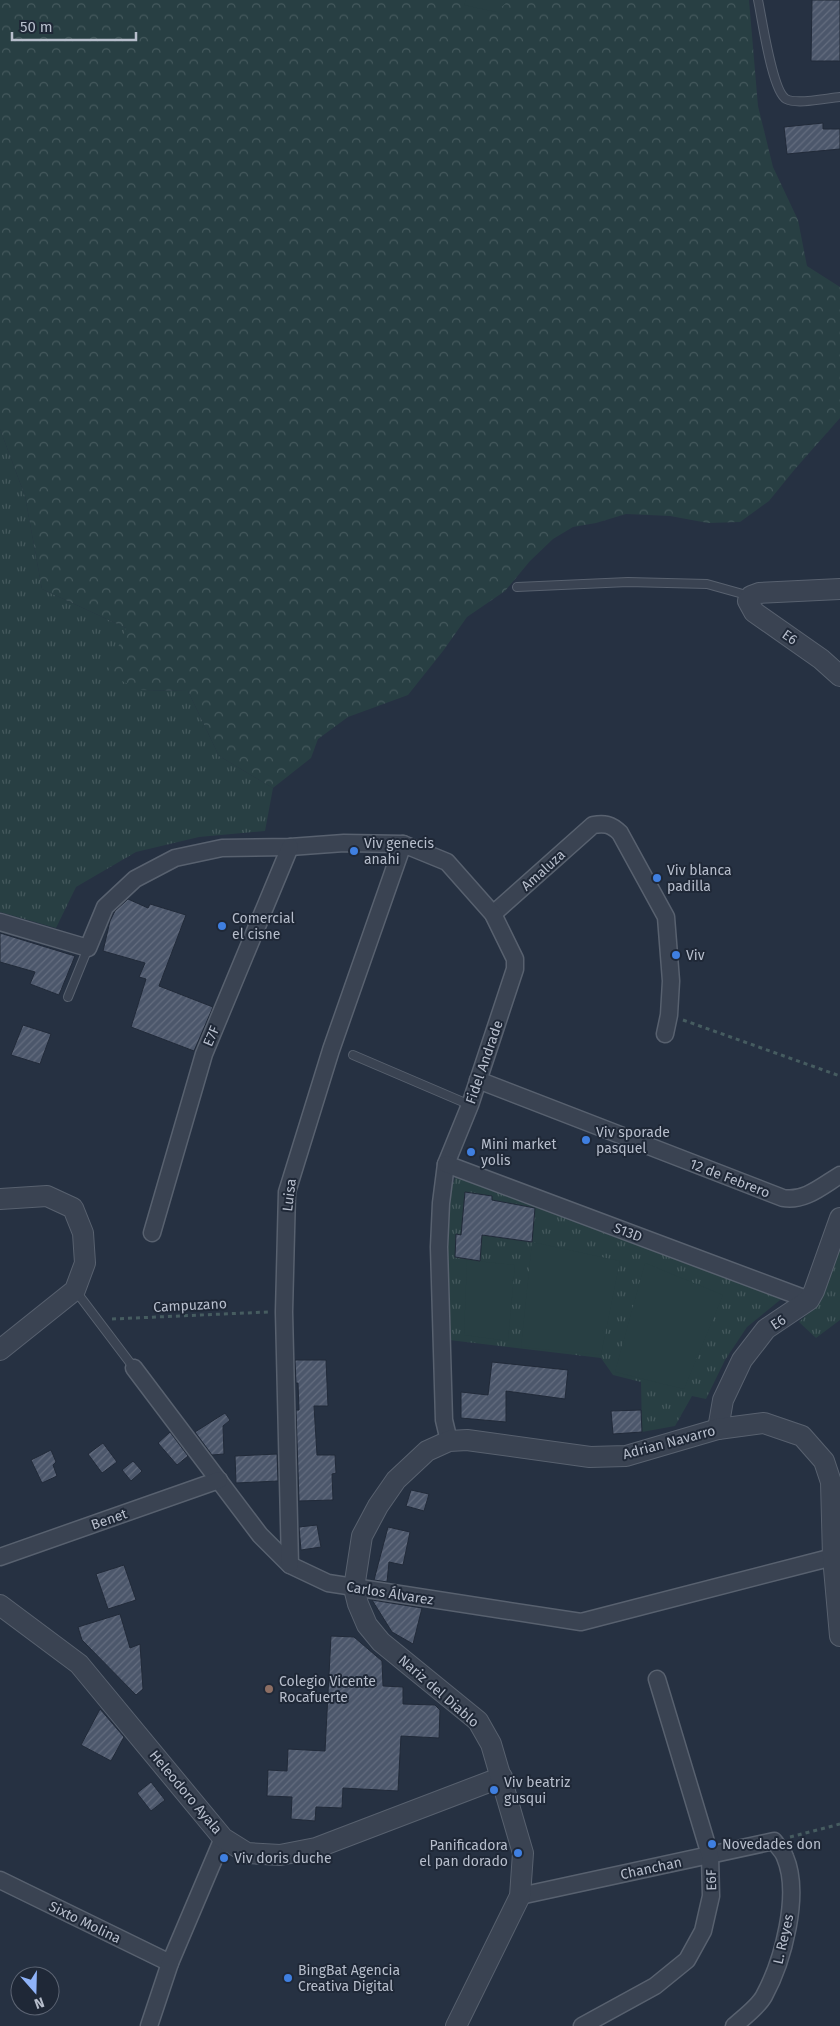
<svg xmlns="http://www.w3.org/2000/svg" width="840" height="2026" font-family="'Fira Sans',sans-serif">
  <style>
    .grass { fill: url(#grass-tufts) }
    .forest { fill: url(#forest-crowns) }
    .pitch { fill: #283f43 }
    .building { fill: url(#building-hatch); stroke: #212a39 }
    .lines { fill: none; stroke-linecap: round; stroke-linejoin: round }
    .service-casing { stroke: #58616f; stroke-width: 10 }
    .minor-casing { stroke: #58616f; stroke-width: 19 }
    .tertiary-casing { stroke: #58616f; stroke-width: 22 }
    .path { stroke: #465c60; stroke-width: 3; stroke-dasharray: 4 4; stroke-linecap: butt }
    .service { stroke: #3a4352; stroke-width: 8 }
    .minor { stroke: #3a4352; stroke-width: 16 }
    .tertiary { stroke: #3a4352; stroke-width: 20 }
    .shop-dot { fill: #3f7fe0; stroke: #1f2837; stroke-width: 2 }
    .education-dot { fill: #8d6e63; stroke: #1f2837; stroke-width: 2 }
    .labels { text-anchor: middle; stroke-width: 4; stroke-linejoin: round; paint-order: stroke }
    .street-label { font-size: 14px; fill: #b7becc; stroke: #1f2837 }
    .poi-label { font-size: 14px; fill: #b7becc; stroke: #1f2837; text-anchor: start }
  </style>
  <defs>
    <pattern id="grass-tufts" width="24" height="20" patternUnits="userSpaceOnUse" patternTransform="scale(1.25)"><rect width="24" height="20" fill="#283f43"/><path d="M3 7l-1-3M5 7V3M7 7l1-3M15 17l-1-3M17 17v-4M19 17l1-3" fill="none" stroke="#45595d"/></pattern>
    <pattern id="forest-crowns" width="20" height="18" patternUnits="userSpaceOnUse" patternTransform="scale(1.25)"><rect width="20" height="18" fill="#283f43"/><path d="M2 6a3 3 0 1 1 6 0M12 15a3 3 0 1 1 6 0" fill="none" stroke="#45595d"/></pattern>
    <pattern id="building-hatch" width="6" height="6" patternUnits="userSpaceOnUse" patternTransform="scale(1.25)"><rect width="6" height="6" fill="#4c576b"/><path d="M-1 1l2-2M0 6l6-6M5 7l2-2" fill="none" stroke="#646d7f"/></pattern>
  </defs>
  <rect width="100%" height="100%" fill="#263142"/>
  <g class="grass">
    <path d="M0 429 25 496 42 589 126 628 141 690 188 691 219 756 273 788 265 831 199 837 136 852 76 887 56 928 0 912Z"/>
    <path d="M457 1174 785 1296 747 1327 725 1360 706 1399 692 1396 675 1426 642 1432 641 1382 613 1375 601 1358 449 1340 446 1200Z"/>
    <path d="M840 1242V1320L816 1338 799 1322 815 1307Z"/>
  </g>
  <path class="forest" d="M0 0H749L758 106 773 167 798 220 807 266 840 287V418L795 469 769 501 740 522 708 523 670 516 626 514 596 523 573 527 553 539 530 561 505 591 467 617 443 651 408 695 348 717 318 739 311 758 273 788 219 756 188 691 141 690 107 674 126 628 42 589 25 496 0 429Z"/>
  <g class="pitch">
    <path d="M466 0H509L496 12 464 5Z"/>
    <path d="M532 1242 620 1261 601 1355 521 1347Z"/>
    <path d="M467 1260 515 1265 508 1341 464 1335Z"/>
    <path d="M645 1263 723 1295 684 1389 615 1372Z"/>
  </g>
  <g class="building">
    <path d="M812 0H840V61H811Z"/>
    <path d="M823 123V129H840V149L787 154 784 127Z"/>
    <path d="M128 899 148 908 150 904 186 915 159 986 213 1007 194 1051 131 1027 146 979 139 977 145 963 103 951 110 921 115 911Z"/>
    <path d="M0 933 75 956 59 995 30 984 35 972 0 962Z"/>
    <path d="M23 1025 51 1034 40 1064 11 1055Z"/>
    <path d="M465 1192 492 1196V1200L535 1208 532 1242 482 1235 480 1261 455 1257 456 1234 461 1235Z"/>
    <path d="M295 1360H326L328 1406H314L317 1455H335L336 1473 332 1474 333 1500 299 1501 296 1410H299L298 1383H296Z"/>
    <path d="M492 1362 568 1370 565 1399 506 1391V1422L461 1418V1392L488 1395Z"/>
    <path d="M641 1410 642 1432 613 1434 611 1411Z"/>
    <path d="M225 1413 230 1420 223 1426 224 1454 212 1455 195 1432Z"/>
    <path d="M170 1432 188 1456 177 1465 158 1443Z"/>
    <path d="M103 1443 117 1462 102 1473 88 1454Z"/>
    <path d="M51 1450 56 1462 53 1465 57 1476 42 1483 31 1460Z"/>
    <path d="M277 1454 278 1481 236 1483 235 1456Z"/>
    <path d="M133 1461 142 1471 131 1481 122 1470Z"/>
    <path d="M411 1490 429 1494 424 1511 406 1506Z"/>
    <path d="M317 1525 321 1547 301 1550 299 1527Z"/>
    <path d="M388 1527 410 1532 403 1565 389 1562 387 1582 374 1580Z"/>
    <path d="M124 1565 136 1600 108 1609 96 1574Z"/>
    <path d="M372 1600 422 1608 413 1644 392 1632Z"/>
    <path d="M120 1614 130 1648 140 1644 143 1689 136 1695 82 1640 78 1627Z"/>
    <path d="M331 1636 354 1637 382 1661 383 1686 403 1687V1704L435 1705 440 1710 439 1738 401 1736 398 1791 343 1788 342 1808 316 1807 315 1821 291 1819 292 1797 267 1796 268 1770 287 1771 288 1749 325 1751Z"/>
    <path d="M100 1709 124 1737 111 1761 81 1745Z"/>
    <path d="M151 1782 165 1800 151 1811 137 1793Z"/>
  </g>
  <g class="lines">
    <g class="service-casing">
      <g id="service">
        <path d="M758 0C762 18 772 91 786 99 797 105 827 98 840 97"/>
        <path d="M517 587 628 582 707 584 750 596"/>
        <path d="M68 997 88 948"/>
        <path d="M353 1055 470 1105"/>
        <path d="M75 1290 134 1368"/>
      </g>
    </g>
    <g class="minor-casing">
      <g id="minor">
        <path d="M493 914 593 825C604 823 611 824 620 833L666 917 671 981 669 1015 665 1034"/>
        <path d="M0 922 88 948 105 907 135 879 175 858 222 848 290 847 344 843 403 844 447 862 493 914 515 959V969L470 1105 446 1164 441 1203 439 1247 444 1420 449 1441"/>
        <path d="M478 1080 783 1198C804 1202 822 1186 840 1175"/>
        <path d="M446 1164 809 1300"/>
        <path d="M152 1233 204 1054 290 847"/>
        <path d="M134 1368 260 1535 290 1565 328 1583 581 1622 833 1557"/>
        <path d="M0 1557 219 1480"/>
        <path d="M290 1565 284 1312 287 1192 331 1050 403 844"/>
        <path d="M0 1880 170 1963"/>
        <path d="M520 1896 774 1841C777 1846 783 1851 785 1857 801 1894 783 1961 764 1996 758 2007 744 2017 734 2026"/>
        <path d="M149 2026 170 1963 223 1838"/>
        <path d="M582 2026 655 1986 687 1960 703 1931 711 1896 710 1855 657 1679"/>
      </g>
    </g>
    <g class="tertiary-casing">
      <g id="tertiary">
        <path d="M840 589 759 593 751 596 748 601 754 612 821 659 840 676"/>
        <path d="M0 1199 47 1196 73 1208 83 1233 85 1263 75 1290 0 1350"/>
        <path d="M718 1429 723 1400 742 1360 766 1329 809 1300 814 1291 840 1218"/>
        <path d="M0 1605 79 1664 223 1838 247 1853 280 1855 316 1848 502 1777"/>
        <path d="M456 2026 520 1896 523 1853 491 1744 478 1721 381 1642 367 1625 358 1604 354 1588 362 1536 378 1506 396 1480 427 1451 449 1441 467 1440 590 1457 626 1456 718 1429 764 1423 802 1436 824 1461 831 1482 833 1557 840 1636"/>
      </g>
    </g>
    <g class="path">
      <path d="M683 1020 840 1076"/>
      <path d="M112 1319 268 1312"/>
      <path d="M790 1837 840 1824"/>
    </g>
    <use href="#service" class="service"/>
    <use href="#minor" class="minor"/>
    <use href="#tertiary" class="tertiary"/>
  </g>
  <g class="shop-dot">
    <circle cx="354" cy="851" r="5"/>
    <circle cx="657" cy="878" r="5"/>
    <circle cx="222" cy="926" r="5"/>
    <circle cx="676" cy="955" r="5"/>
    <circle cx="586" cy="1140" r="5"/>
    <circle cx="471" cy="1152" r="5"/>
    <circle cx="494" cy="1790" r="5"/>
    <circle cx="712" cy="1844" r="5"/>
    <circle cx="518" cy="1853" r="5"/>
    <circle cx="224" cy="1858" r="5"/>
    <circle cx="288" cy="1978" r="5"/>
  </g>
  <circle class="education-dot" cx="269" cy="1689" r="5"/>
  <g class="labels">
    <g class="street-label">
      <text transform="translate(790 637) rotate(35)" y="5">E6</text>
      <text transform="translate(543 870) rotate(-42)" y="5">Amaluza</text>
      <text transform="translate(211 1036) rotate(-67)" y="5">E7F</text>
      <text transform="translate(484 1062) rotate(-71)" y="5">Fidel Andrade</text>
      <text transform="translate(730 1178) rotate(21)" y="5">12 de Febrero</text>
      <text transform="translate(289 1195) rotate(-83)" y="5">Luisa</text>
      <text transform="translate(628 1232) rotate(21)" y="5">S13D</text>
      <text transform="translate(190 1305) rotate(-3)" y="5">Campuzano</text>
      <text transform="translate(778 1322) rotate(-33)" y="5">E6</text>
      <text transform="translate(669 1442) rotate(-15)" y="5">Adrian Navarro</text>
      <text transform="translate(109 1519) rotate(-19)" y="5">Benet</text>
      <text transform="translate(390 1593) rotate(9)" y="5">Carlos Álvarez</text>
      <text transform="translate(439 1691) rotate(41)" y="5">Nariz del Diablo</text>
      <text transform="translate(186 1792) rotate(50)" y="5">Heleodoro Ayala</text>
      <text transform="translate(651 1868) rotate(-12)" y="5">Chanchan</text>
      <text transform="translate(711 1880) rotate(-91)" y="5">E6F</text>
      <text transform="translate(85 1922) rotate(26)" y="5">Sixto Molina</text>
      <text transform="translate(783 1939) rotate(-77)" y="5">L. Reyes</text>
    </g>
    <g class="poi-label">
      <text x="364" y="848">Viv genecis<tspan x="364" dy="16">anahi</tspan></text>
      <text x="667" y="875">Viv blanca<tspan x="667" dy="16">padilla</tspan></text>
      <text x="232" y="923">Comercial<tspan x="232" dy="16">el cisne</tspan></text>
      <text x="686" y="960">Viv</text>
      <text x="596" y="1137">Viv sporade<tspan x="596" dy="16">pasquel</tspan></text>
      <text x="481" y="1149">Mini market<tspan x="481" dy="16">yolis</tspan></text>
      <text x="279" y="1686">Colegio Vicente<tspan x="279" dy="16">Rocafuerte</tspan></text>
      <text x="504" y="1787">Viv beatriz<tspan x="504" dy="16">gusqui</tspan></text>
      <text x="722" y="1849">Novedades don</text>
      <text x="508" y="1850" text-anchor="end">Panificadora<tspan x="508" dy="16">el pan dorado</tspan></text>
      <text x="234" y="1863">Viv doris duche</text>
      <text x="298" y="1975">BingBat Agencia<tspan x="298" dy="16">Creativa Digital</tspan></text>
    </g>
  </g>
  <g transform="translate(35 1991) rotate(160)"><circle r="24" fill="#1f2837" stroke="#5c6473"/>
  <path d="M0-4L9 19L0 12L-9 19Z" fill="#8fb3f9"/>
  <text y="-8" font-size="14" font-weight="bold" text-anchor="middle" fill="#b7becc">N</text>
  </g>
  <path d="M12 32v8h124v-8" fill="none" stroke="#b7becc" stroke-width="2.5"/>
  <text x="20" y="32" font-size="15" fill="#b7becc" stroke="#1f2837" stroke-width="4" paint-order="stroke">50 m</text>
</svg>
